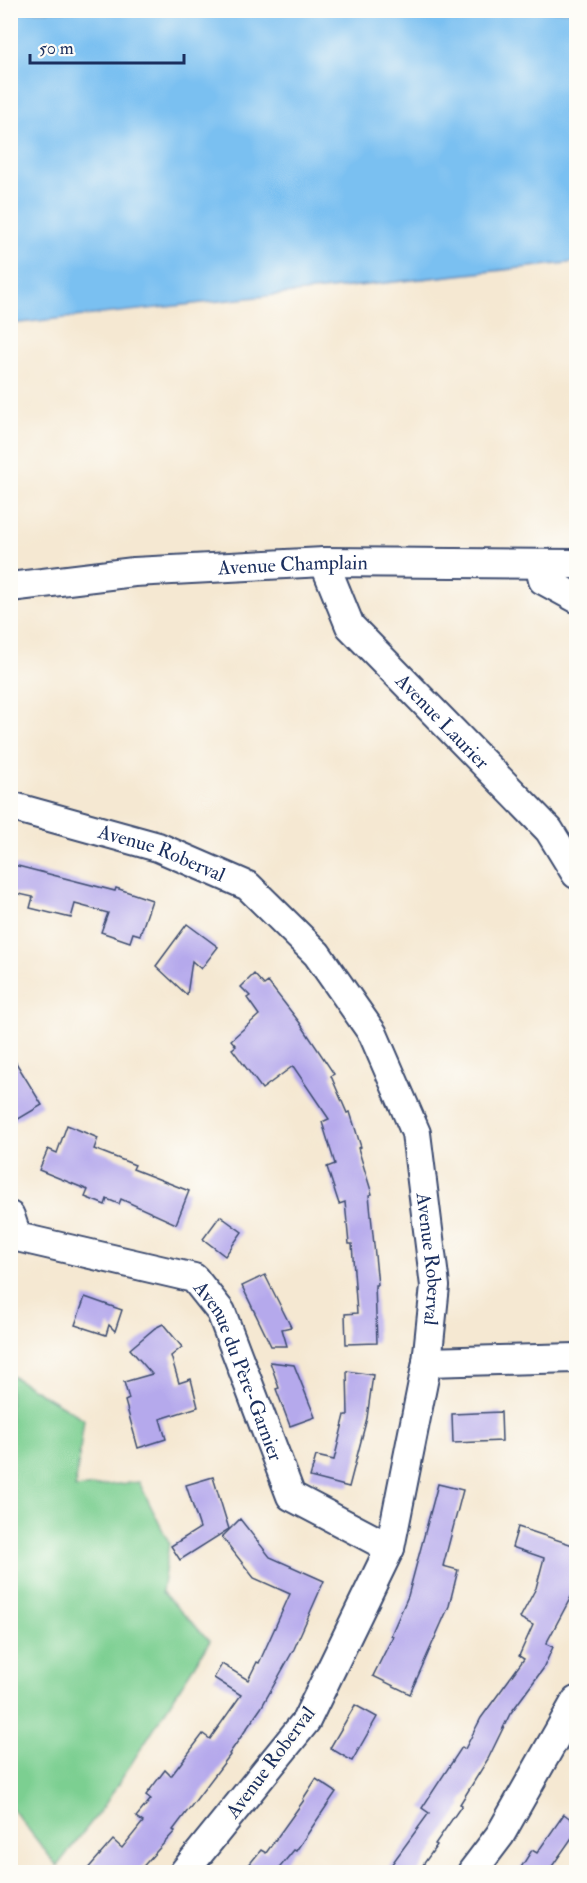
<svg xmlns="http://www.w3.org/2000/svg" width="587" height="1883" font-family="'IM FELL Double Pica',serif">
  <style>
    .green { fill: #7ccf91; stroke: #4c7f78; stroke-width: 1.5 }
    .water { fill: #7ac0f1; stroke: #4a78a8; stroke-width: 1.5 }
    .building { fill: #b5a9ec }
    .lines { fill: none; stroke-linecap: round; stroke-linejoin: round }
    .minor-casing { stroke: #3c4b6f; stroke-width: 32 }
    .minor { stroke: #fff; stroke-width: 28 }
    .labels { text-anchor: middle; stroke-width: 4.5; stroke-linejoin: round; paint-order: stroke }
    .street-label { font-size: 20px; fill: #1b2f5e; stroke: #fdfcf7 }
  </style>
  <rect width="100%" height="100%" fill="#fdfcf7"/>
  <filter id="ink" filterUnits="userSpaceOnUse"><feTurbulence type="fractalNoise" baseFrequency=".0167" numOctaves="2"/><feDisplacementMap in="SourceGraphic" scale="12" xChannelSelector="R" yChannelSelector="G"/><feConvolveMatrix kernelMatrix="1 2 1 2 8 2 1 2 1" color-interpolation-filters="sRGB"/></filter>
  <filter id="wash" filterUnits="userSpaceOnUse"><feTurbulence type="fractalNoise" baseFrequency=".008" numOctaves="4" result="noise"/><feDisplacementMap in="SourceGraphic" scale="24" xChannelSelector="R" yChannelSelector="G"/><feGaussianBlur stdDeviation="1.35" result="paint"/><feColorMatrix in="noise" values="0 0 0 0 0 0 0 0 0 0 0 0 0 0 0 0 0 1.4 0 .05"/><feComposite in="paint" operator="in"/></filter>
  <g filter="url(#wash)">
    <rect width="100%" height="100%" fill="#f5e8d2"/>
    <path class="green" d="M12 1376 84 1419 75 1488 139 1482 169 1543 162 1592 210 1641 104 1806 57 1866 11 1807 10 1378Z"/>
    <path class="water" d="M10 11H576V262L11 324Z"/>
    <g id="blocks">
      <g class="building">
        <path d="M10 864 115 891 116 888 152 900 140 935 133 933 130 942 101 932 108 913 75 904 71 918 30 908 33 897 10 892Z"/>
        <path d="M187 924 218 947 201 969 192 961 187 995 156 966Z"/>
        <path d="M254 974 264 985 268 982 300 1023 334 1074 331 1076 347 1113 350 1112 361 1147 358 1148 372 1194 369 1195 378 1285H375L377 1343 346 1344 345 1314 357 1313 352 1244H349L345 1202 339 1204 327 1167 335 1164 322 1122 329 1119 293 1066 262 1089 232 1049 236 1046 231 1040 259 1015 247 998 250 996 241 987Z"/>
        <path d="M10 1053 42 1105 10 1124Z"/>
        <path d="M67 1125 98 1138 94 1149 135 1165 133 1169 189 1191 176 1224 121 1199 119 1204 107 1199 105 1205 85 1197 88 1190 39 1170 48 1149 57 1153Z"/>
        <path d="M220 1216 242 1232 225 1256 203 1239Z"/>
        <path d="M265 1275 291 1327 282 1329 287 1346H271L242 1286Z"/>
        <path d="M85 1297 122 1310 115 1331 109 1325 106 1335 75 1325Z"/>
        <path d="M163 1324 182 1347 171 1356 179 1383 191 1379 198 1407 160 1419 166 1439 138 1448 125 1401 129 1399 124 1382 152 1374 130 1349 155 1328Z"/>
        <path d="M270 1362 294 1365 315 1417 290 1426 276 1389 279 1388Z"/>
        <path d="M347 1371 373 1375 367 1418 349 1487 310 1477 316 1456 334 1460 345 1415H348Z"/>
        <path d="M501 1412 502 1441 453 1443 452 1414Z"/>
        <path d="M213 1477 229 1529 180 1560 171 1546 200 1528 186 1485Z"/>
        <path d="M438 1484 463 1490 443 1566 458 1570 449 1606 410 1694 373 1676 393 1636 391 1635 408 1596Z"/>
        <path d="M240 1519 270 1557 324 1581 294 1649 261 1708 229 1754 230 1755 173 1830 175 1831 138 1872H85L113 1840 122 1848 143 1822 136 1817 151 1799 146 1795 165 1770 171 1776 203 1734 210 1739 241 1695 214 1678 222 1664 248 1680 257 1662 259 1663 290 1594 254 1578 222 1537Z"/>
        <path d="M518 1527 576 1546V1580L573 1593 546 1644 553 1647 543 1669 510 1714 488 1759 460 1804 462 1805 435 1844 437 1845 418 1872H386L429 1813 422 1808 462 1747 465 1749 481 1718 524 1659 519 1656 533 1625 520 1618 536 1588 544 1558 512 1547Z"/>
        <path d="M355 1705 377 1717 352 1761 330 1748Z"/>
        <path d="M316 1779 336 1792 296 1851 294 1850 276 1872H243L261 1850 266 1853 304 1800 303 1799Z"/>
        <path d="M564 1814 576 1823V1832L548 1872H518L532 1850 537 1853Z"/>
      </g>
    </g>
  </g>
  <g filter="url(#ink)">
    <use href="#blocks" fill-opacity="0" stroke="#3c4b6f" stroke-width="1.5"/>
    <g class="lines">
      <g class="minor-casing">
        <g id="minor">
          <path id="s1" d="M324 562 350 626 549 830 576 874"/>
          <path d="M539 564 543 580 576 598"/>
          <path id="s2" d="M10 587 134 572 324 562 576 564"/>
          <path id="s3" d="M10 806 158 847 248 886 317 954 373 1034 416 1133 435 1286 427 1362 390 1548 306 1721 184 1872"/>
          <path id="s4" d="M10 1216 17 1237 194 1278 221 1312 291 1496 390 1548"/>
          <path d="M427 1362 576 1358"/>
          <path d="M472 1872 500 1835 576 1701"/>
        </g>
      </g>
      <use href="#minor" class="minor"/>
    </g>
  </g>
  <g class="labels">
    <g class="street-label">
      <text dy="7" stroke="none"><textPath href="#s2" startOffset="284">Avenue Champlain</textPath></text>
      <text dy="7" stroke="none"><textPath href="#s1" startOffset="202">Avenue Laurier</textPath></text>
      <text dy="7" stroke="none"><textPath href="#s3" startOffset="159">Avenue Roberval</textPath></text>
      <text dy="7" stroke="none"><textPath href="#s3" startOffset="681">Avenue Roberval</textPath></text>
      <text dy="7" stroke="none"><textPath href="#s4" startOffset="308">Avenue du Père-Garnier</textPath></text>
      <text transform="translate(270 1762) rotate(-53)" y="7">Avenue Roberval</text>
    </g>
  </g>
  <rect width="587" height="1883" fill="none" stroke="#fdfcf7" stroke-width="36"/>
  <path d="M30 54v9h154v-9" fill="none" stroke="#1b2f5e" stroke-width="3"/>
  <text x="39" y="54" font-size="18" fill="#1b2f5e" stroke="#fdfcf7" stroke-width="4.5" paint-order="stroke">50 m</text>
</svg>
